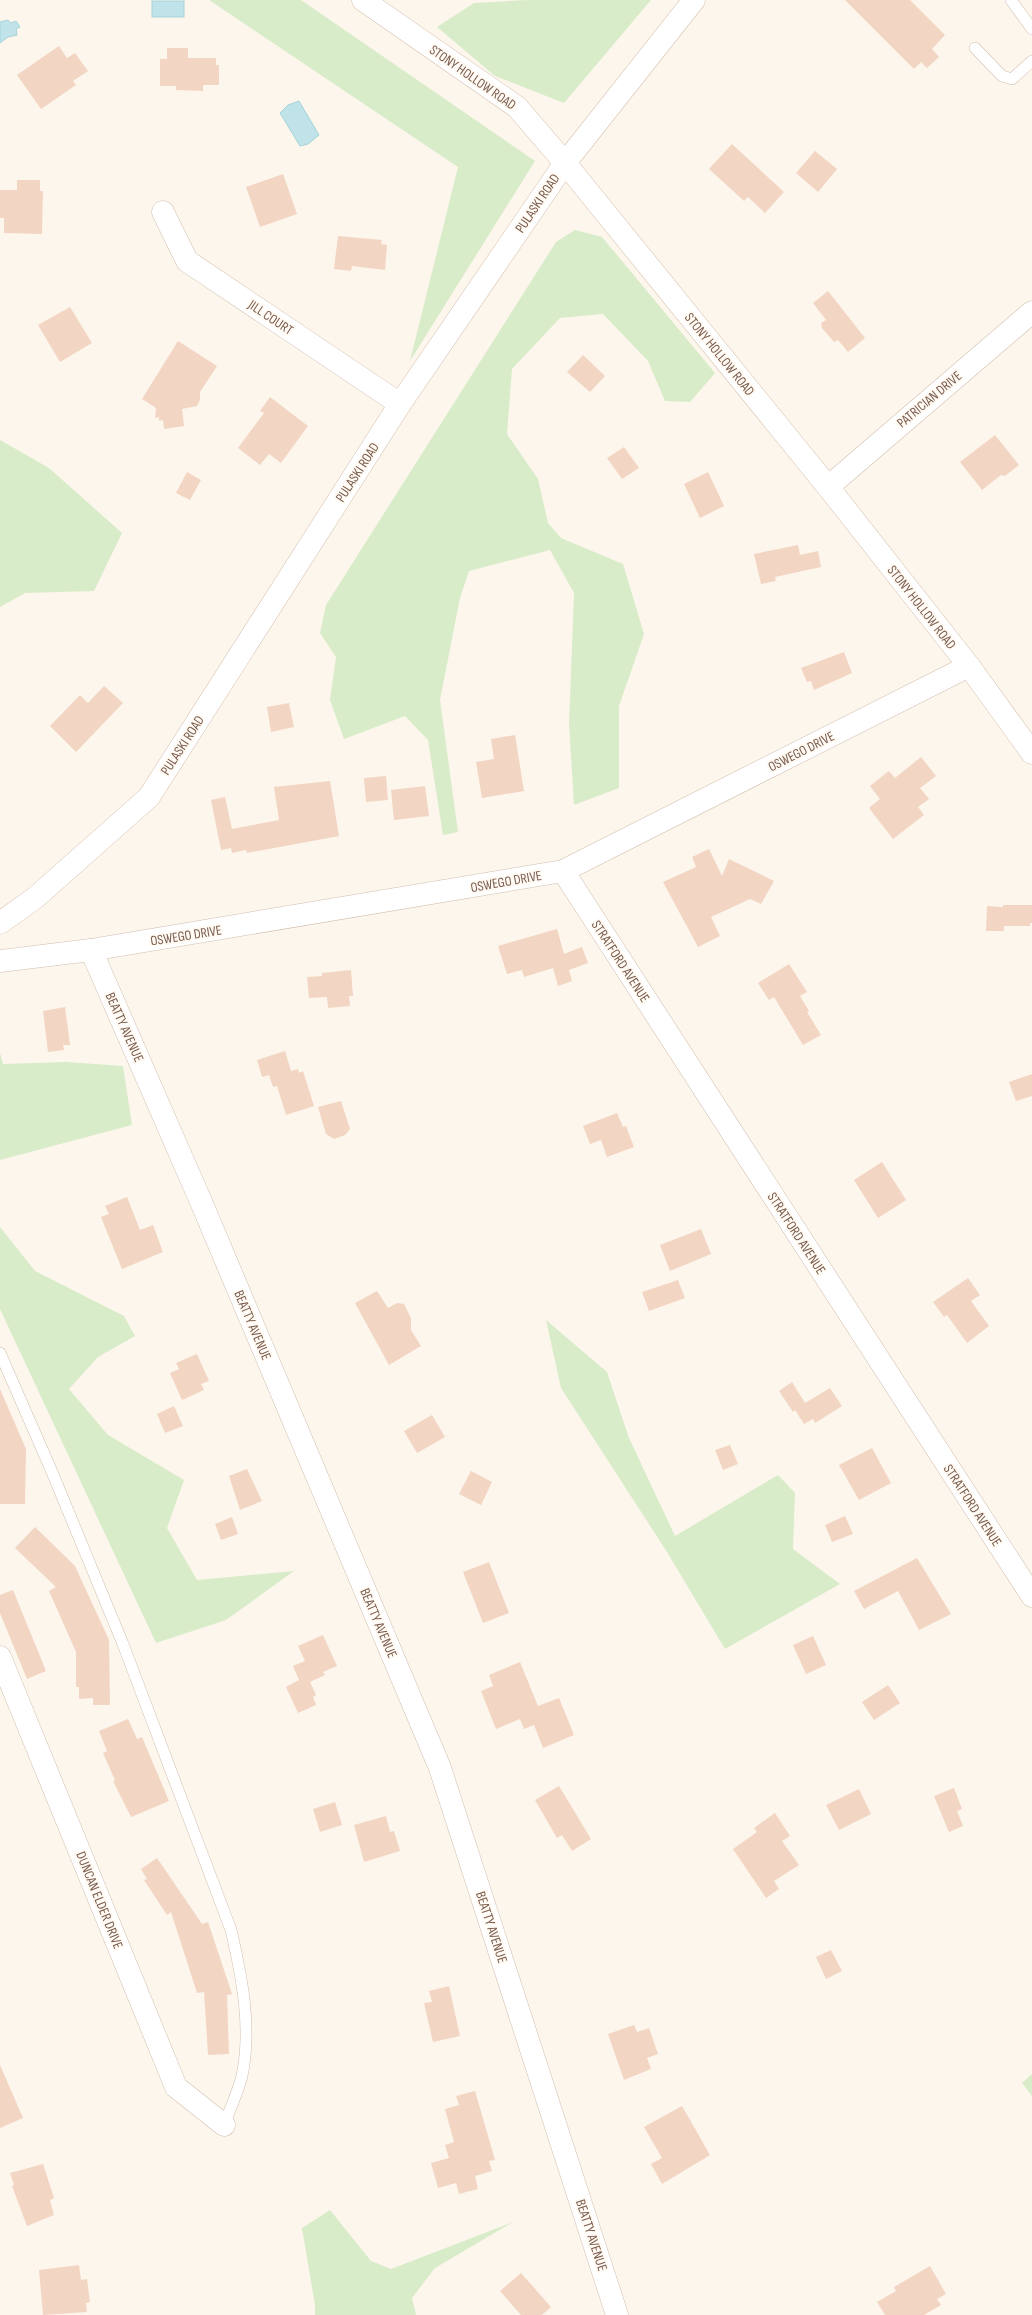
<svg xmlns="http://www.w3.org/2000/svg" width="1032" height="2315" font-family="'Sofia Sans Condensed',sans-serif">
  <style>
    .green { fill: #d8ecc9 }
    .water { fill: #bfe3e8; stroke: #a5d3da }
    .building { fill: #f3d5c3 }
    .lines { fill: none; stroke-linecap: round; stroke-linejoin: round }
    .lane-casing { stroke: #d1beb0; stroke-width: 12 }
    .street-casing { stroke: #d1beb0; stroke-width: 23 }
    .secondary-casing { stroke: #d6c0b0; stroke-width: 23 }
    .lane { stroke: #fff; stroke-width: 11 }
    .street { stroke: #fff; stroke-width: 22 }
    .secondary { stroke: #fff; stroke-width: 22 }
    .labels { text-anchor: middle; stroke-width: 4; stroke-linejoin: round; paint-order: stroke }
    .street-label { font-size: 14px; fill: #7a5c4d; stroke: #fffaf3 }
  </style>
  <rect width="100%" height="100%" fill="#fdf6ec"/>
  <g class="green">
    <path d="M209 0H301L535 161 410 361 458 167Z"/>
    <path d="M527 0H651L564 103 495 76 437 27 474 3Z"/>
    <path d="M575 230 602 237 715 373 690 402 665 401 648 361 603 314 560 318 512 369 507 434 538 479 548 523 561 538 623 564 644 634 619 706V788L574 805 569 724 574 593 550 550 469 571 460 598 440 700 458 832 443 835 428 740 405 716 344 739 330 700 336 657 320 633 326 605 556 242Z"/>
    <path d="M0 440 49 468 122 533 94 591 25 593 0 607Z"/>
    <path d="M0 1053 3 1064 66 1062 123 1066 132 1125 0 1160Z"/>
    <path d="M0 1227 35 1271 124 1316 135 1336 98 1357 69 1389 108 1435 184 1480 167 1528 197 1580 294 1571 226 1620 156 1643 0 1309Z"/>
    <path d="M546 1320 607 1372 629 1438 675 1536 778 1475 795 1493 793 1549 840 1584 725 1649 667 1552 561 1388Z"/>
    <path d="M1032 2074V2096L1022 2083Z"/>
    <path d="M330 2210 371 2261 391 2269 513 2222 435 2268 412 2298 416 2315H315V2305L302 2228Z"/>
  </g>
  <g class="water">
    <rect x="152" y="1" width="32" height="16"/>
    <path d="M8 20 11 23 16 21 20 27 16 29 17 35 8 37 0 43V22Z"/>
    <path d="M299 101 319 135 308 144 300 146 280 113 288 105Z"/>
  </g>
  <g class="building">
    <path d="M845 0H910L945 35 932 49 939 57 927 68 921 62 914 69Z"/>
    <path d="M59 46 67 58 75 53 88 71 73 81 76 85 41 109 17 75Z"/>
    <path d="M167 48H188V58H216V65H219V85H203V91L176 90V86H160V59H167Z"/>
    <path d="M732 144 784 192 765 213 748 197 744 201 709 169Z"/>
    <path d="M815 151 837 169 818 192 796 173Z"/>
    <path d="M283 174 297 214 260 227 246 187Z"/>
    <path d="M17 180H40V191H43L42 234 4 233V218H0V190H17Z"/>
    <path d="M338 236 382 240 381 244 387 245 385 270 352 266 351 271 334 269Z"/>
    <path d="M828 291 865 338 848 352 838 340 834 342 822 328 821 323 826 320 813 303Z"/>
    <path d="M70 307 92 343 60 362 38 325Z"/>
    <path d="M178 341 217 366 200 392V400L197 406 182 409 184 426 164 429 163 420 159 421V417L155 418 156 408 142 399Z"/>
    <path d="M583 355 605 376 590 392 567 372Z"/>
    <path d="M270 397 308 426 281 463 269 454 260 465 238 448 264 413 260 411Z"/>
    <path d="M995 435 1019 465 1005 476 1001 475 982 490 960 462Z"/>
    <path d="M624 447 639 468 622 479 607 458Z"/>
    <path d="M187 472 201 480 190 500 176 493Z"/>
    <path d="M708 472 724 506 700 518 684 484Z"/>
    <path d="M798 545 800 555 818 551 821 567 775 577 776 581 761 584 754 554Z"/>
    <path d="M844 652 852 673 814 690 811 681 807 682 801 668Z"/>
    <path d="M104 686 123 703 76 752 50 726 80 695 88 703Z"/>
    <path d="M289 703 294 727 271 732 267 707Z"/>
    <path d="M515 735 524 791 482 798 476 762 494 759 491 739Z"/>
    <path d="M921 757 936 776 920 788 929 799 918 807 924 815 893 839 869 808 880 799 870 786 889 771 895 778Z"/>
    <path d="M386 776 388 800 366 802 364 778Z"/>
    <path d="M330 781 339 836 247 853 246 850 232 853 231 848 221 850 211 800 225 797 232 829 279 820 274 787Z"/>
    <path d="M425 786 429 816 394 820 391 790Z"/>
    <path d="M709 849 722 876 729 859 774 881 761 904 750 899 711 917 720 936 698 947 663 882 696 867 692 857Z"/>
    <path d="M1003 905H1032V923H1030V926H1004V931H986L987 906 1003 907Z"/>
    <path d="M557 929 564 954 582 947 588 963 569 970 572 981 558 986 553 968 524 977 522 970 507 974 498 946Z"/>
    <path d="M789 964 807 992 800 996 809 1011 807 1012 821 1035 803 1045 774 997 769 1000 758 983Z"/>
    <path d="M351 970 353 996H349L350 1006 328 1008 327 997 309 998 307 977 322 976V973Z"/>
    <path d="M65 1007 70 1045H63L64 1050 48 1052 43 1011Z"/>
    <path d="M285 1051 291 1071 298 1069 299 1073 303 1071 314 1106 286 1115 277 1086 273 1087 269 1075 262 1077 257 1060Z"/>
    <path d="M1032 1074V1096L1016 1101 1009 1082Z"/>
    <path d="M341 1101 350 1129 345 1135 334 1139 326 1134 318 1107Z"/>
    <path d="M617 1113 623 1127 626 1126 634 1147 607 1157 601 1140 590 1144 583 1126Z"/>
    <path d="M882 1162 906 1200 878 1218 854 1180Z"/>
    <path d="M127 1197 140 1230 153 1225 163 1252 122 1269 101 1217 109 1214 105 1206Z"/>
    <path d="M701 1229 711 1254 670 1271 660 1245Z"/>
    <path d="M968 1278 980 1295 971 1301 989 1326 967 1343 947 1315 944 1317 933 1302Z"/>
    <path d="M678 1280 685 1298 649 1311 642 1292Z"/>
    <path d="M377 1291 388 1308 397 1303 404 1304 411 1318V1330L421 1346 389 1365 355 1303Z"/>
    <path d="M197 1354 209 1381 201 1384 204 1390 182 1400 170 1373 179 1369 176 1363Z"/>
    <path d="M792 1382 805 1403 830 1388 842 1406 815 1423 813 1419 804 1424 795 1410 793 1412 779 1391Z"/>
    <path d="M0 1389 26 1449 25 1504H0Z"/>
    <path d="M174 1406 183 1426 165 1433 157 1414Z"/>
    <path d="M432 1415 445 1437 417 1453 404 1431Z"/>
    <path d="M730 1445 738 1464 723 1470 715 1450Z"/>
    <path d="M872 1448 891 1483 859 1500 839 1465Z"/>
    <path d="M247 1469 262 1501 240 1510 229 1476Z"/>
    <path d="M471 1471 492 1482 481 1505 459 1494Z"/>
    <path d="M845 1516 853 1534 832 1542 825 1525Z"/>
    <path d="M232 1517 238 1534 221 1540 215 1524Z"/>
    <path d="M35 1527 75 1566 109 1640 110 1705H93V1698L79 1699V1687H76V1652L49 1591 56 1587 15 1548Z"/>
    <path d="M917 1558 951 1614 919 1630 898 1591 864 1609 854 1591Z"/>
    <path d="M489 1562 509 1613 483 1623 463 1572Z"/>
    <path d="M13 1590 46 1671 27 1679 0 1613V1595Z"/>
    <path d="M323 1635 337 1666 323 1672 325 1675 310 1682 316 1695 313 1697 316 1705 298 1713 286 1687 299 1680 293 1666 305 1661 298 1646Z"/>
    <path d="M813 1636 826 1665 806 1674 793 1645Z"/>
    <path d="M520 1662 538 1706 559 1698 574 1735 543 1748 534 1725 524 1729 520 1719 496 1729 481 1691 493 1686 489 1675Z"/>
    <path d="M888 1685 900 1703 874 1720 862 1702Z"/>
    <path d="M128 1719 137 1739 142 1737 169 1801 131 1817 113 1781 115 1780 103 1753 107 1751 99 1731Z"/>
    <path d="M559 1786 591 1839 572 1851 562 1835 557 1838 535 1800Z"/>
    <path d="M954 1788 962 1809 957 1811 963 1826 949 1832 934 1796Z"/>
    <path d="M859 1789 871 1814 839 1830 826 1805Z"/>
    <path d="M335 1802 342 1825 320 1832 313 1809Z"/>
    <path d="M775 1813 790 1836 782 1841 799 1865 774 1881 779 1889 766 1898 733 1849 757 1832 754 1828Z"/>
    <path d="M386 1816 390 1832 394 1831 400 1851 364 1862 354 1825Z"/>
    <path d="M157 1858 202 1924 208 1922 232 1994 227 1995 229 2054 208 2055 204 1992 197 1993 171 1912 167 1915 144 1880 147 1879 141 1869Z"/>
    <path d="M831 1950 842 1971 826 1979 816 1957Z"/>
    <path d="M449 1986 460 2036 433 2042 424 2003 432 2002 429 1991Z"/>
    <path d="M634 2025 637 2032 649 2028 658 2054 647 2058 651 2069 624 2080 608 2034Z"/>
    <path d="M0 2065 23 2118 0 2128Z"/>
    <path d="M475 2091 495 2160 489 2161 492 2171 475 2176 478 2189 459 2194 456 2183 438 2188 431 2163 449 2158 445 2145 454 2142 445 2109 459 2105 456 2096Z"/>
    <path d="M682 2106 710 2155 662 2184 651 2164 662 2158 644 2127Z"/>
    <path d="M43 2164 54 2198 50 2200 54 2215 27 2226 12 2186 14 2185 10 2173Z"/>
    <path d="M79 2265 81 2280 87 2279 90 2302 86 2303 87 2312 43 2315 39 2270Z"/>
    <path d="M930 2266 946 2294 937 2299 941 2305 924 2315H885L877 2302 896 2291 894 2287Z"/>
    <path d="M521 2273 551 2307 542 2315H521L500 2291Z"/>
  </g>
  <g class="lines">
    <g class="lane-casing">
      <g id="lane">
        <path d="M1011 0 1032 29"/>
        <path d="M975 48 1002 76 1012 79 1032 61"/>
        <path d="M0 1353 52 1472 123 1644 231 1930C242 1977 252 2028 242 2076 238 2092 230 2109 224 2125"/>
      </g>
    </g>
    <g class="street-casing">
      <g id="street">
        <path d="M163 212 187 261 400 404"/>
        <path d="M828 487 1032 312"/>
        <path d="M563 871 1032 1596"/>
        <path d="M91 950 202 1204 440 1768 617 2315"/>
        <path d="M0 961 91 950 563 871 969 666"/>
        <path d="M0 1657 176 2087 224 2125"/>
      </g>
    </g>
    <g class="secondary-casing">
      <g id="secondary">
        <path d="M363 0 517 107 565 163 828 487 969 666 1032 753"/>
        <path d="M0 923 35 898 149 797 400 404 565 163 694 0"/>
      </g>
    </g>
    <use href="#lane" class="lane"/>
    <use href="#street" class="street"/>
    <use href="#secondary" class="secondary"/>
  </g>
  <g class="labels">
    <g class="street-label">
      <text transform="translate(473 77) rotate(35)" y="5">STONY HOLLOW ROAD</text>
      <text transform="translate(537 203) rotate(-56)" y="5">PULASKI ROAD</text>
      <text transform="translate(271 317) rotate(34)" y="5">JILL COURT</text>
      <text transform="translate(720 354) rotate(51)" y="5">STONY HOLLOW ROAD</text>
      <text transform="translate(929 399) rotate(-40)" y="5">PATRICIAN DRIVE</text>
      <text transform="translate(357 472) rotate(-57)" y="5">PULASKI ROAD</text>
      <text transform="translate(922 607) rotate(52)" y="5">STONY HOLLOW ROAD</text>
      <text transform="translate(182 745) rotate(-57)" y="5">PULASKI ROAD</text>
      <text transform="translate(801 751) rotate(-27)" y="5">OSWEGO DRIVE</text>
      <text transform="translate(506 881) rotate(-10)" y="5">OSWEGO DRIVE</text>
      <text transform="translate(186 935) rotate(-9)" y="5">OSWEGO DRIVE</text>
      <text transform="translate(621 961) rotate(57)" y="5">STRATFORD AVENUE</text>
      <text transform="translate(125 1027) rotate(66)" y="5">BEATTY AVENUE</text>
      <text transform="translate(797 1233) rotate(57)" y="5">STRATFORD AVENUE</text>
      <text transform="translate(253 1325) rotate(67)" y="5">BEATTY AVENUE</text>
      <text transform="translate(973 1505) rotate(57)" y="5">STRATFORD AVENUE</text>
      <text transform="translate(379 1623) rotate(67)" y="5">BEATTY AVENUE</text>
      <text transform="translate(100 1900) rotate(68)" y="5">DUNCAN ELDER DRIVE</text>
      <text transform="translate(492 1927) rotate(72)" y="5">BEATTY AVENUE</text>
      <text transform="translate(592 2235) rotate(72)" y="5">BEATTY AVENUE</text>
    </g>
  </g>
</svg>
